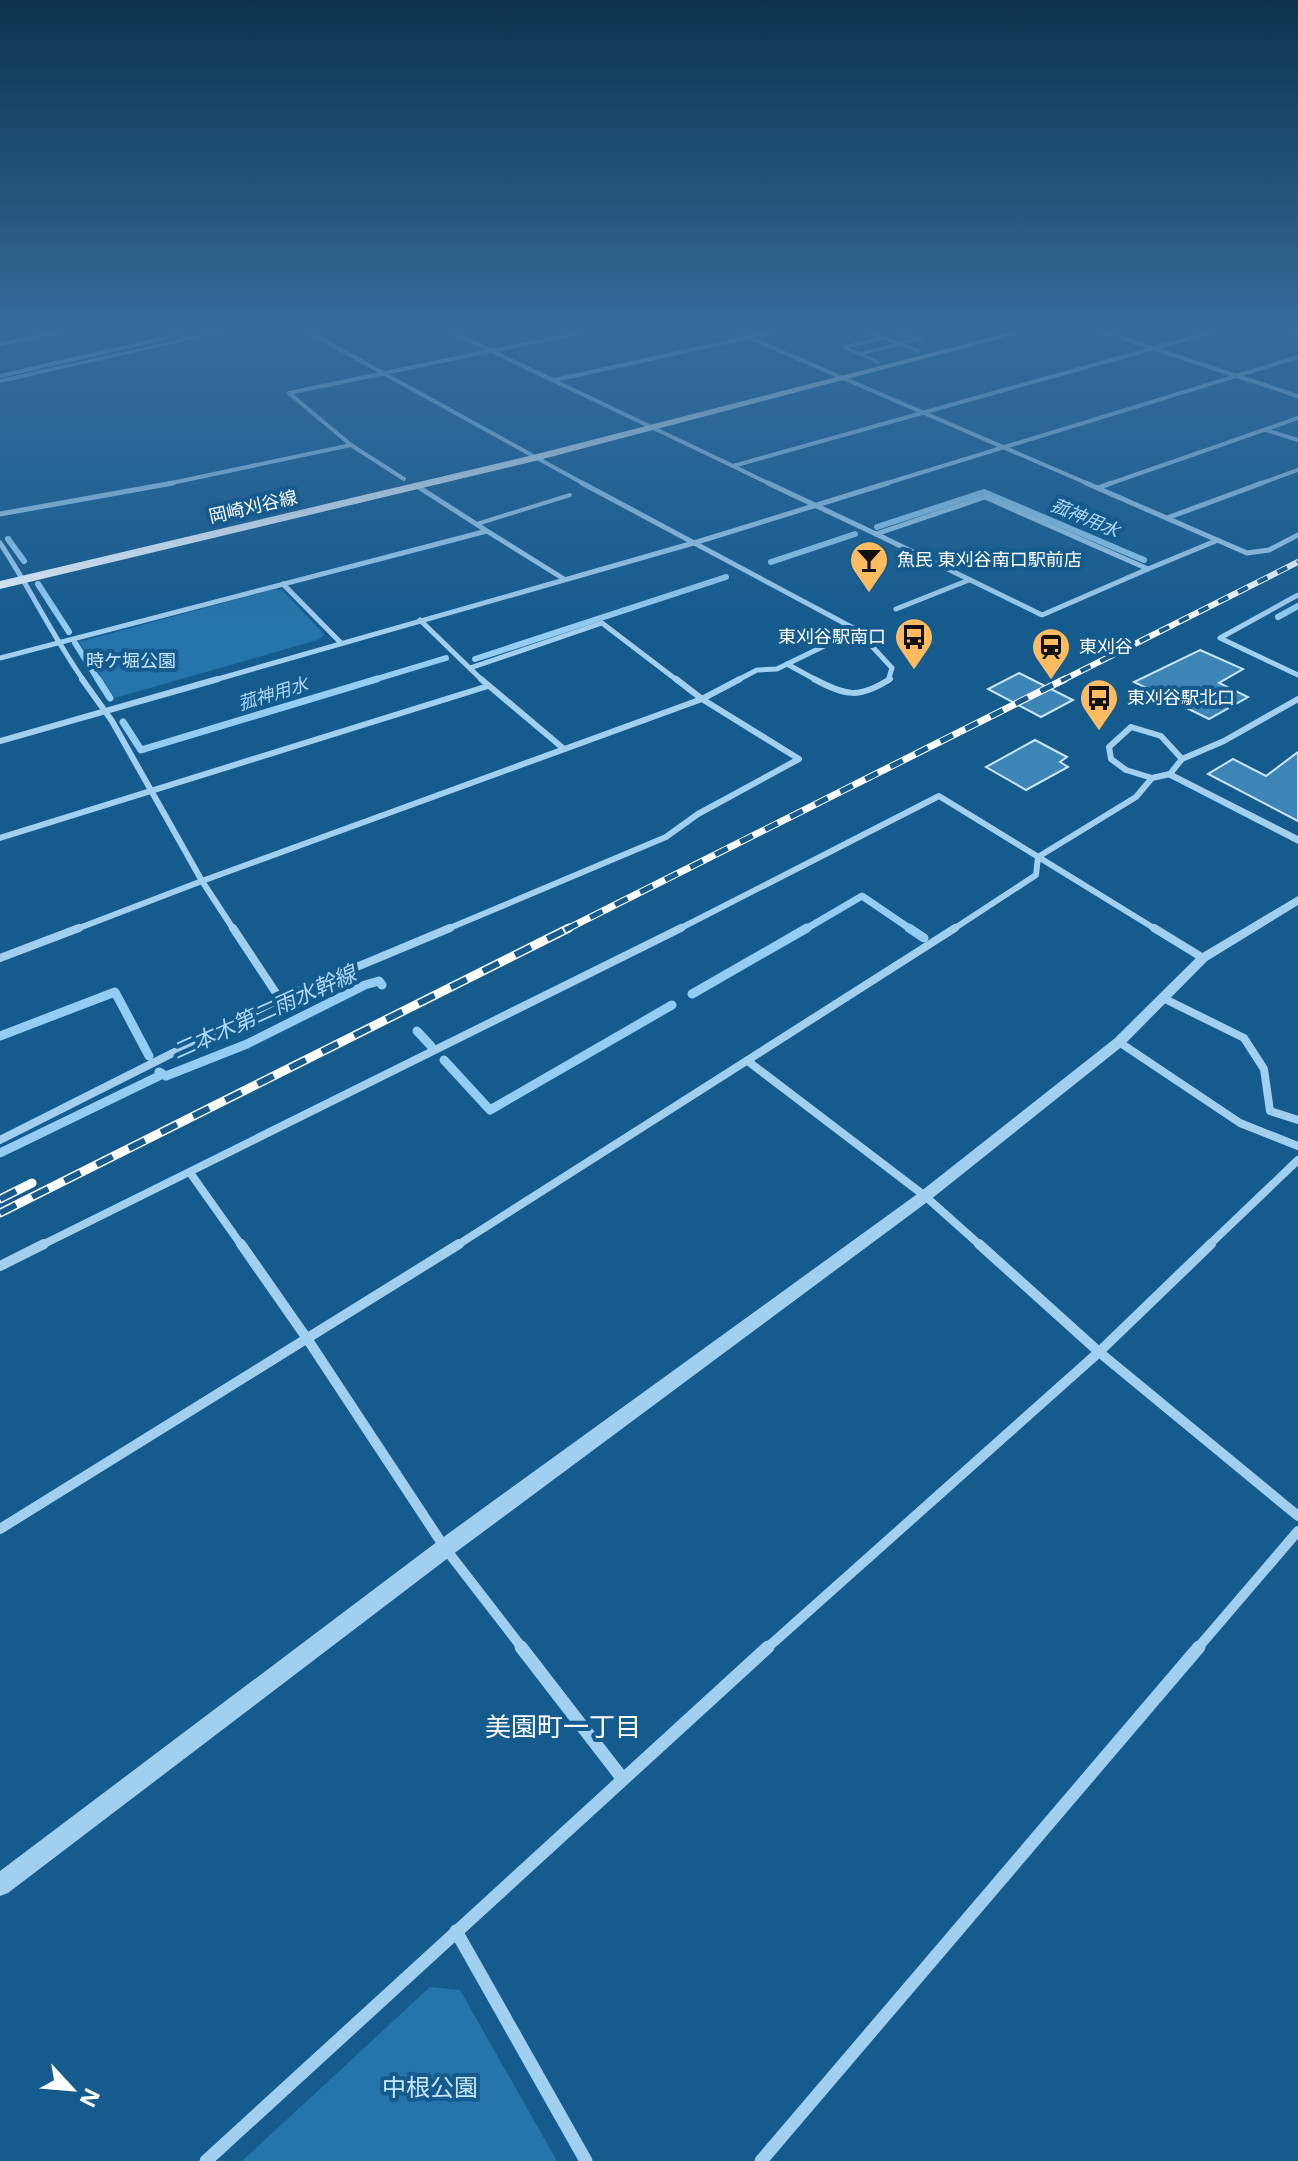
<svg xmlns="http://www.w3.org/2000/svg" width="1298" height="2161" font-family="'Noto Sans','Noto Sans JP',sans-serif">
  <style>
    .green { fill: #2574ab }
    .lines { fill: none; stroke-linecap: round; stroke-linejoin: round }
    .stream-far3 { stroke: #93cdf3; stroke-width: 4 }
    .stream-far2 { stroke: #93cdf3; stroke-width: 6 }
    .stream-far1 { stroke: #93cdf3; stroke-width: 7 }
    .stream { stroke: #93cdf3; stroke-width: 9 }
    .building { fill: #3e85b7; stroke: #c7e6fb; stroke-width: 2 }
    .service-far1 { stroke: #a1cff0; stroke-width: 3 }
    .service { stroke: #a1cff0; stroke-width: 4 }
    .minor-far5 { stroke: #a1cff0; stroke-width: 4 }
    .minor-far4 { stroke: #a1cff0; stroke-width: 5 }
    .minor-far3 { stroke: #a1cff0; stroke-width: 6 }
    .minor-far2 { stroke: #a1cff0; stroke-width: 8 }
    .minor-far1 { stroke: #a1cff0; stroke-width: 10 }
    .minor { stroke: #a1cff0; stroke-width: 13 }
    .tertiary { fill: #a1cff0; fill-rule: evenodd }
    .primary { fill: #eaf5ff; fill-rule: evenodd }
    .rail-far2-casing { stroke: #fff; stroke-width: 6 }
    .rail-far1-casing { stroke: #fff; stroke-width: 7 }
    .rail-casing { stroke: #fff; stroke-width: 9 }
    .rail-far2 { stroke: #155b8e; stroke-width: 4; stroke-dasharray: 11; stroke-linecap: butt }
    .rail-far1 { stroke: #155b8e; stroke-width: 5; stroke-dasharray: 14; stroke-linecap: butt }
    .rail { stroke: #155b8e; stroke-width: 6; stroke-dasharray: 18; stroke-linecap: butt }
    .labels { text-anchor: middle; stroke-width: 8; stroke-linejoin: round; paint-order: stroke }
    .far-street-label { font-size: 18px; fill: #fff; stroke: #155b8e }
    .far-water-label { font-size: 18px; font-style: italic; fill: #add9f7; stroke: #155b8e }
    .far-poi-label { font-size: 18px; fill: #fff; stroke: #155b8e; text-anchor: start }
    .far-park-label { font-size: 18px; fill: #c7e6fb; stroke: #155b8e }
    .water-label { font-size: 22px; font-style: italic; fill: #add9f7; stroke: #155b8e }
    .near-park-label { font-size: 24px; fill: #c7e6fb; stroke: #155b8e }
    .near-neighbourhood-label { font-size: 26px; fill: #fff; stroke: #155b8e }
  </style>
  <rect width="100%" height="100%" fill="#155b8e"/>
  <g class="green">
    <path d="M275 589 283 591 325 635 318 640 115 698 79 642Z"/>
    <path d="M430 1987 460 1990 557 2161H242Z"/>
  </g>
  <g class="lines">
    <path class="stream-far3" d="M0 376 165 338"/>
    <g class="stream-far2">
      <path d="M877 527 984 492 1144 560"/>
      <path d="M8 539 24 561"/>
      <path d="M771 562 855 534"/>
      <path d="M38 584 69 632"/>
      <path d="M1278 617 1298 606"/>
      <path d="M75 643 99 681"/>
      <path d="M475 659 726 577"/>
      <path d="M370 681 446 658"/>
    </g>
    <g class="stream-far1">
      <path d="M98 679 110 698"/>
      <path d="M123 722 141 750 377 679"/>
      <path d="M804 930 862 896 912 930"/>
    </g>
    <g class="stream">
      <path d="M909 928 924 938"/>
      <path d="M692 994 807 928"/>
      <path d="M417 1031 431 1046"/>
      <path d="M0 1036 115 992 149 1056"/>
      <path d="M444 1060 490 1110 672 1005"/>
      <path d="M159 1072 166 1076 247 1044 365 985 379 981 382 985"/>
      <path d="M0 1153 161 1075"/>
    </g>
  </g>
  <g class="building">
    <path d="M1200 650 1243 669 1219 683 1248 697 1209 719 1134 682Z"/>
    <path d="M1019 673 1073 700 1041 717 988 689Z"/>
    <path d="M1035 740 1067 757 1060 762 1068 767 1026 790 986 767Z"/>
    <path d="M1298 752V821L1208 774 1233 759 1266 776Z"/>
  </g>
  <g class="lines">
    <g class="service-far1">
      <path d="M865 331 900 344"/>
      <path d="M900 331 921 339 900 344 918 351"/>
      <path d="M860 354 844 347 884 338"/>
      <path d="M878 362 860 354 900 344"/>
    </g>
    <path class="service" d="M477 524 570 495"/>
    <g class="minor-far5">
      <path d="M171 331 185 339"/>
      <path d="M307 331 586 485"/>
      <path d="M450 331 733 466"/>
      <path d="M734 331 1091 485"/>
      <path d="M1100 331 1298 396"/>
      <path d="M1293 331 1298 332"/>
      <path d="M0 344 65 331"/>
      <path d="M555 380 777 331"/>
      <path d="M1266 430 1298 440"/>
      <path d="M404 479 351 445 289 393 587 331"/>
      <path d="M162 485 351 445"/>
      <path d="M772 485 733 466 1215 331"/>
      <path d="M881 485 1298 357"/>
      <path d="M1106 485 1298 418"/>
      <path d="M1256 485 1298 470"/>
    </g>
    <g class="minor-far4">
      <path d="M582 483 857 630 892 668 888 681"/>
      <path d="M768 483 876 534"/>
      <path d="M1086 483 1247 553 1269 550 1298 535"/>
      <path d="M1098 488 1111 483"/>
      <path d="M985 497 1148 569 1042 615 876 534Z"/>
      <path d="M0 514 173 483"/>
      <path d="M1167 518 1262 483"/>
      <path d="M487 531 564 579"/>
      <path d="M0 543C30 588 53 637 84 681"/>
      <path d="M1148 569 1218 540"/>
      <path d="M283 584 341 643"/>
      <path d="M1298 595 1220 638 1298 675"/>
      <path d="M896 609 969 580"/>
      <path d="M420 620 483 681"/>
      <path d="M0 658 487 531 417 486"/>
      <path d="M787 664 818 681"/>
      <path d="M470 668 602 623 678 681"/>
      <path d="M211 681 697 542 888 483"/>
      <path d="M736 681 757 670 777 669 857 630"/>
    </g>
    <g class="minor-far3">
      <path d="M82 679 112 721 202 881 702 699 740 679"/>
      <path d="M481 679 564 749"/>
      <path d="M814 679C846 696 859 699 890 679"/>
      <path d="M0 741 218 679"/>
      <path d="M1152 778 1126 770 1111 759 1109 747 1131 727 1161 736 1182 759"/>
      <path d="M0 838 488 686"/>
      <path d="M1038 857 1136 797 1152 778 1170 774 1182 759 1224 741 1298 699"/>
      <path d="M74 930 202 881 234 930"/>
      <path d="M445 930 666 837 698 814 799 759 702 699 676 679"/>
      <path d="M677 930 939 796 1157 930"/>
      <path d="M952 930 1036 875 1038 857"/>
    </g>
    <g class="minor-far2">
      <path d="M233 928 280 999"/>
      <path d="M1154 928 1203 958"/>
      <path d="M0 958 79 928"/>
      <path d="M1163 998 1244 1038 1264 1069 1270 1111 1298 1120"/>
      <path d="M1119 1042 1240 1123 1298 1146"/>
      <path d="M749 1062 925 1196 981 1246"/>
      <path d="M0 1140 280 999 450 928"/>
      <path d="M191 1174 242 1246"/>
      <path d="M40 1246 681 928"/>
      <path d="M456 1246 955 928"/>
      <path d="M1208 1246 1298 1160"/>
    </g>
    <g class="minor-far1">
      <path d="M241 1244 308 1340 445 1548 523 1649"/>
      <path d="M979 1244 1099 1352 1298 1516"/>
      <path d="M0 1266 44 1244"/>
      <path d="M0 1529 459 1244"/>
      <path d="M766 1649 1099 1352 1211 1244"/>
      <path d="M1197 1649 1298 1531"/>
    </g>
    <g class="minor">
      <path d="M521 1647 622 1778"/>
      <path d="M456 1931 586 2161"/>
      <path d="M206 2161 768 1647"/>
      <path d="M761 2161 1199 1647"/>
    </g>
    <g class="tertiary">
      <path d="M219 331H229L0 383V379Z"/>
      <path d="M1170 771 1298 836V844L1166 776V772Z"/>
      <path d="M1298 896V905L1207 961 1124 1045 930 1200 452 1555 8 1893 0 1896V1871L438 1541 920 1192 1114 1039 1199 955Z"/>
    </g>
    <path class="primary" d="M1016 331H1029L539 460 0 589V581L533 455Z"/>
    <g class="rail-far2-casing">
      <path id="rail-far2" d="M1061 681 1298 562"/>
    </g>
    <g class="rail-far1-casing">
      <path id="rail-far1" d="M565 930 1065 679"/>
    </g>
    <g class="rail-casing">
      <g id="rail">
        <path d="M0 1199 32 1183"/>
        <path d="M0 1213 569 928"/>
      </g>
    </g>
    <use href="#rail-far2" class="rail-far2"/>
    <use href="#rail-far1" class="rail-far1"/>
    <use href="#rail" class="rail"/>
  </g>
  <linearGradient id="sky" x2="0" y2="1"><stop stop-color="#0c324e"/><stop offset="0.52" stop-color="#356c9b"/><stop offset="1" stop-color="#356c9b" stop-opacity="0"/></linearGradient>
  <rect width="1298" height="633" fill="url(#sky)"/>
  <defs>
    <g id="bar-pin" transform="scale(2)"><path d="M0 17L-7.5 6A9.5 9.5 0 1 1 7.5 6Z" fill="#ffbb60" stroke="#155b8e"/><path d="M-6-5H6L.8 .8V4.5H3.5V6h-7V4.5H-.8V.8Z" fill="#111"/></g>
    <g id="bus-pin" transform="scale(2)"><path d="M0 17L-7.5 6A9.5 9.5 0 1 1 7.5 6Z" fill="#ffbb60" stroke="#155b8e"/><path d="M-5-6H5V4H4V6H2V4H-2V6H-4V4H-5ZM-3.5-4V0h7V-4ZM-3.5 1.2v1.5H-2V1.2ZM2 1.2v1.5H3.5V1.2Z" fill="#111"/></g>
    <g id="station-pin" transform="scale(2)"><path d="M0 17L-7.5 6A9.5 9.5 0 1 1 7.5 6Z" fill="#ffbb60" stroke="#155b8e"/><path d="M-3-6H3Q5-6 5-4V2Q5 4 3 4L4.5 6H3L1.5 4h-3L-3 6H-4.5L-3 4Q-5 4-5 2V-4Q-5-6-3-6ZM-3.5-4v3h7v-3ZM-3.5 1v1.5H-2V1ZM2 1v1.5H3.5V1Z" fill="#111"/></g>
  </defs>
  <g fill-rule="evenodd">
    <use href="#bar-pin" x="869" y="560"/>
    <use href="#bus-pin" x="914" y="637"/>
    <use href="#station-pin" x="1051" y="647"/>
    <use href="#bus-pin" x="1099" y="698"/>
  </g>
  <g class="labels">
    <g class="far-street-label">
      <text transform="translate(253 507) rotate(-13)" y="6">岡崎刈谷線</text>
    </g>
    <g class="far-water-label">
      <text transform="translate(1085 518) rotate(23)" y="6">菰神用水</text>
      <text transform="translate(273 694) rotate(-17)" y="6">菰神用水</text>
    </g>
    <g class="far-poi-label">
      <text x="897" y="566">魚民 東刈谷南口駅前店</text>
      <text x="886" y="643" text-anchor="end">東刈谷駅南口</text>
      <text x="1079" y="653">東刈谷</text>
      <text x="1127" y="704">東刈谷駅北口</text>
    </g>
    <g class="far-park-label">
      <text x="131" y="667">時ケ堀公園</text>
    </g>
    <g class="water-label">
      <text transform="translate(264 1012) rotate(-24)" y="8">二本木第二雨水幹線</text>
    </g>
    <g class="near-park-label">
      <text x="430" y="2096">中根公園</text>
    </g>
    <g class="near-neighbourhood-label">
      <text x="563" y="1736">美園町一丁目</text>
    </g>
  </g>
  <g transform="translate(72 2089) rotate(116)" stroke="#155b8e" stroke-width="6" paint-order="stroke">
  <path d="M0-6L14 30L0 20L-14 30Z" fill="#ffffff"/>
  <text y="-12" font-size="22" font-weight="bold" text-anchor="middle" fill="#ffffff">N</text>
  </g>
</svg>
